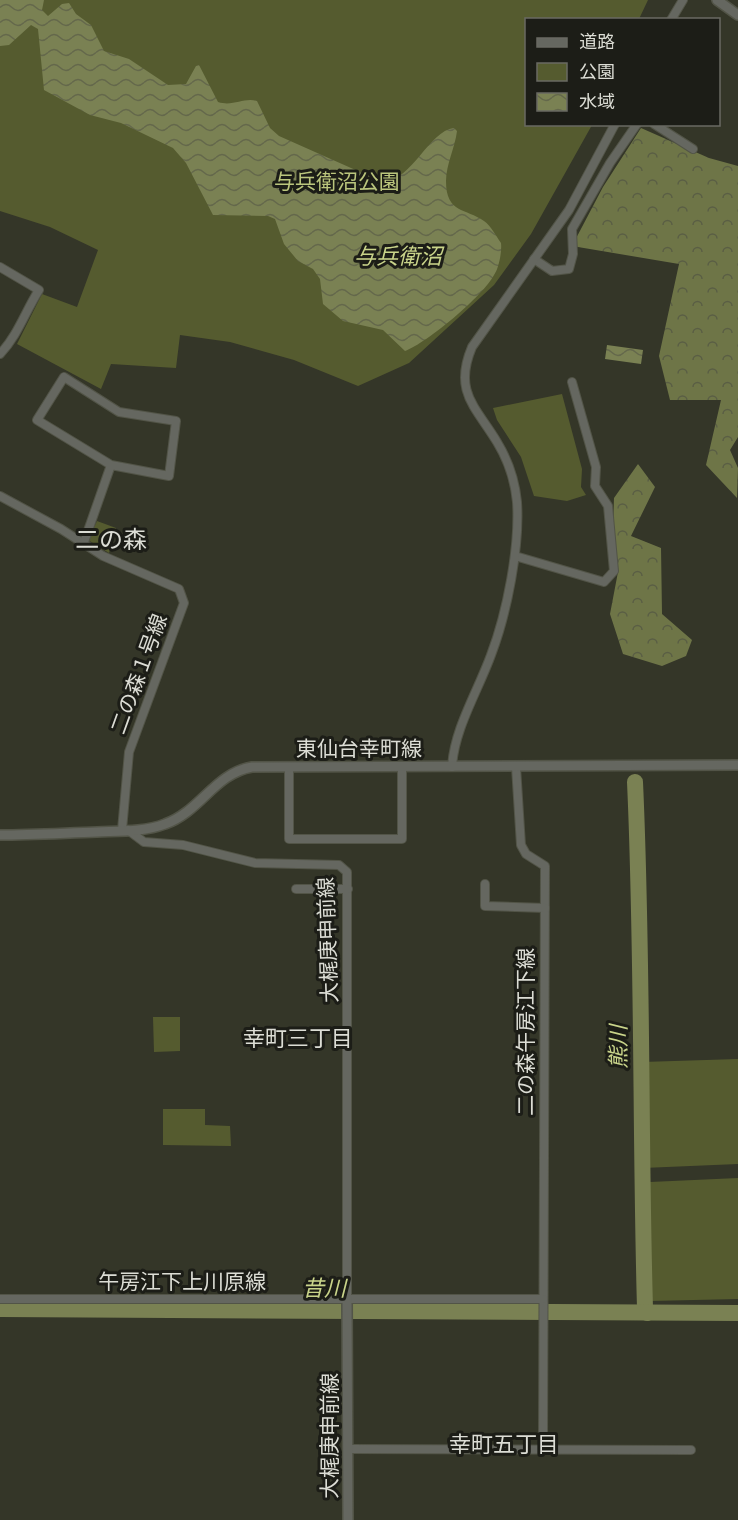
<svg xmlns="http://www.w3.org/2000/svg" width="738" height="1520" font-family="Barlow,'Noto Sans JP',sans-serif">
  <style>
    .forest { fill: url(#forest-crowns) }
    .park { fill: #555b2f }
    .water { fill: url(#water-waves) }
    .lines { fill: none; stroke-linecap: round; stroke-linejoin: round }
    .river { stroke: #7a8153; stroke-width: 16 }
    .minor-casing { stroke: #525447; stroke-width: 10 }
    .tertiary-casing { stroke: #525447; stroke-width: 12 }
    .minor { stroke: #656760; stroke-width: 8 }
    .tertiary { stroke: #656760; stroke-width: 9 }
    .labels { text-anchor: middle; stroke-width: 6; stroke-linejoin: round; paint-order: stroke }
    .park-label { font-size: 21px; fill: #bbc67d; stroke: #1c1d17 }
    .street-label { font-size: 21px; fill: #dcddd5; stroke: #1c1d17 }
    .water-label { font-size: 22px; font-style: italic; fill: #c9d48a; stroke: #1c1d17 }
    .neighbourhood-label { font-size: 22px; fill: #dcddd5; stroke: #1c1d17 }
    .quarter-label { font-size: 24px; fill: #dcddd5; stroke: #1c1d17 }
  </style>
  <defs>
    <pattern id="forest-crowns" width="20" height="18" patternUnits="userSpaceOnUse" patternTransform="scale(1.5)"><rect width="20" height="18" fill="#6e7547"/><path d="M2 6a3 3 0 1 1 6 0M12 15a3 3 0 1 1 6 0" fill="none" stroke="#5a5e44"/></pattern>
    <pattern id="water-waves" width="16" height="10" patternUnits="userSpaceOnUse" patternTransform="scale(1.5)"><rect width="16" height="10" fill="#7a8153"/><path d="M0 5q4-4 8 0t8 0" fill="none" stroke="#64684b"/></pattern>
  </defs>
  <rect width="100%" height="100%" fill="#343628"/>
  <g class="forest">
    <path d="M641 128 709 158 738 166V437L730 450 738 468 737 498 706 465 721 400H670L659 356 679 264 572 246 603 187Z"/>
    <path d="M638 464 655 487 631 536 661 548 662 614 692 640 686 656 662 666 623 654 610 614 618 572 613 528 614 498Z"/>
  </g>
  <g class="park">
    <path d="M0 0H648L639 19 526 20V124L592 125 531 234 494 285 409 363 358 386 294 360 230 342 180 335 176 368 111 364 101 389 17 344 42 294 77 307 98 250 50 227 0 211Z"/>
    <path d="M562 394 582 469 581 487 586 495 567 501 534 496 521 457 497 420 493 408Z"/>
    <path d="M97 521 116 528 109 553 88 540Z"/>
    <path d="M153 1017H180V1051L154 1052Z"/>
    <path d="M738 1059V1164L643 1168 642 1062Z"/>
    <path d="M163 1109H205V1125L230 1126 231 1146 163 1145Z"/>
    <path d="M738 1178V1299L650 1301V1182Z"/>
  </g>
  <g class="water">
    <path d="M0 0H44L42 10 48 16 62 4 69 3 76 14 91 25 104 51 129 59 168 85 186 84 196 66 199 65 218 102C233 107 244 97 257 101L270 128 279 136 378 180C410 188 427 131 454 128L457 131C455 148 446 164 446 181 446 214 466 208 484 221 491 226 496 236 501 243 502 251 499 268 494 275 483 296 427 343 405 351L383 330 343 321 323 304 320 279 313 269 298 261 284 244 275 219 268 216 213 215 186 163 173 148 121 123 90 115 44 90 38 29 31 25 9 45 0 46Z"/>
    <path d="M607 345 643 350 641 364 605 359Z"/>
  </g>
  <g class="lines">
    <g class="river">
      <path d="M635 782C643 957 640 1133 645 1308L647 1313"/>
      <path d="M0 1309 738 1313"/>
    </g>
    <g class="minor-casing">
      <g id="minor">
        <path d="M671 20 683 0"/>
        <path d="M654 124 693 149"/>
        <path d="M534 259 552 271 569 269 573 254 572 229 610 163 637 124"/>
        <path d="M0 267 39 290C25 312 18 335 0 354"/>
        <path d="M0 496 61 529 103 556 179 589 184 603 129 752 122 830"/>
        <path d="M83 545 111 465 37 420 64 377 119 412 176 421 169 476 111 465"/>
        <path d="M515 556 604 582 614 571 608 506 595 486 596 467 572 382"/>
        <path d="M289 767V839H402V767"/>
        <path d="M452 767C454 729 478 691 491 655 507 613 520 547 517 502 515 481 508 460 497 442 476 407 453 392 472 347L569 210 615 124"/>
        <path d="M516 767 521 845 526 854 545 866 543 1450"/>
        <path d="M128 830 144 842 183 845 255 863 339 865 347 872V1299"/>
        <path d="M485 884V906L545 908"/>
        <path d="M296 889H348"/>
        <path d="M0 1299H543"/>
        <path d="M348 1449 691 1450"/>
      </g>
    </g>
    <g class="tertiary-casing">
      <g id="tertiary">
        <path d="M717 0 738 15"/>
        <path d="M0 835C32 835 65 833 97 832 119 831 144 832 165 824 200 812 215 773 252 767L738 765"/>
        <path d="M347 1299 348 1520"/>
      </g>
    </g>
    <use href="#minor" class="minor"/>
    <use href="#tertiary" class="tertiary"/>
  </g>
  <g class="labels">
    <g class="park-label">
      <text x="337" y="189">与兵衛沼公園</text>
    </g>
    <g class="street-label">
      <text transform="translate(139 674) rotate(-70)" y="7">二の森１号線</text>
      <text x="359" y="756">東仙台幸町線</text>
      <text transform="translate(328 940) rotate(-92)" y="7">大梶庚申前線</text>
      <text transform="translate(526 1032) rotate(-90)" y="7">二の森午房江下線</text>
      <text x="182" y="1289">午房江下上川原線</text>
      <text transform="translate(330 1436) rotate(-90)" y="7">大梶庚申前線</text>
    </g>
    <g class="water-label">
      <text x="398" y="264">与兵衛沼</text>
      <text transform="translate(618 1047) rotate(-90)" y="8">熊川</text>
      <text x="324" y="1296">昔川</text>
    </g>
    <g class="neighbourhood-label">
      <text x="298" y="1046">幸町三丁目</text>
      <text x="504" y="1452">幸町五丁目</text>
    </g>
    <g class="quarter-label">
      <text x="111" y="548">二の森</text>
    </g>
  </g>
  <rect x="525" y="18" width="195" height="108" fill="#1c1d17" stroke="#696a63" stroke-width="1.5"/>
  <rect x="537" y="38" width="30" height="9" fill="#656760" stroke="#696a63" stroke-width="1.5"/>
  <text x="579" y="48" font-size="18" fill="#dcddd5">道路</text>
  <rect x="537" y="63" width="30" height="18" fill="#555b2f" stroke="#696a63" stroke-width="1.5"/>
  <text x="579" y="78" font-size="18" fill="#dcddd5">公園</text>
  <rect x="537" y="93" width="30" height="18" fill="url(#water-waves)" stroke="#696a63" stroke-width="1.5"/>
  <text x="579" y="108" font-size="18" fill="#dcddd5">水域</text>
</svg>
